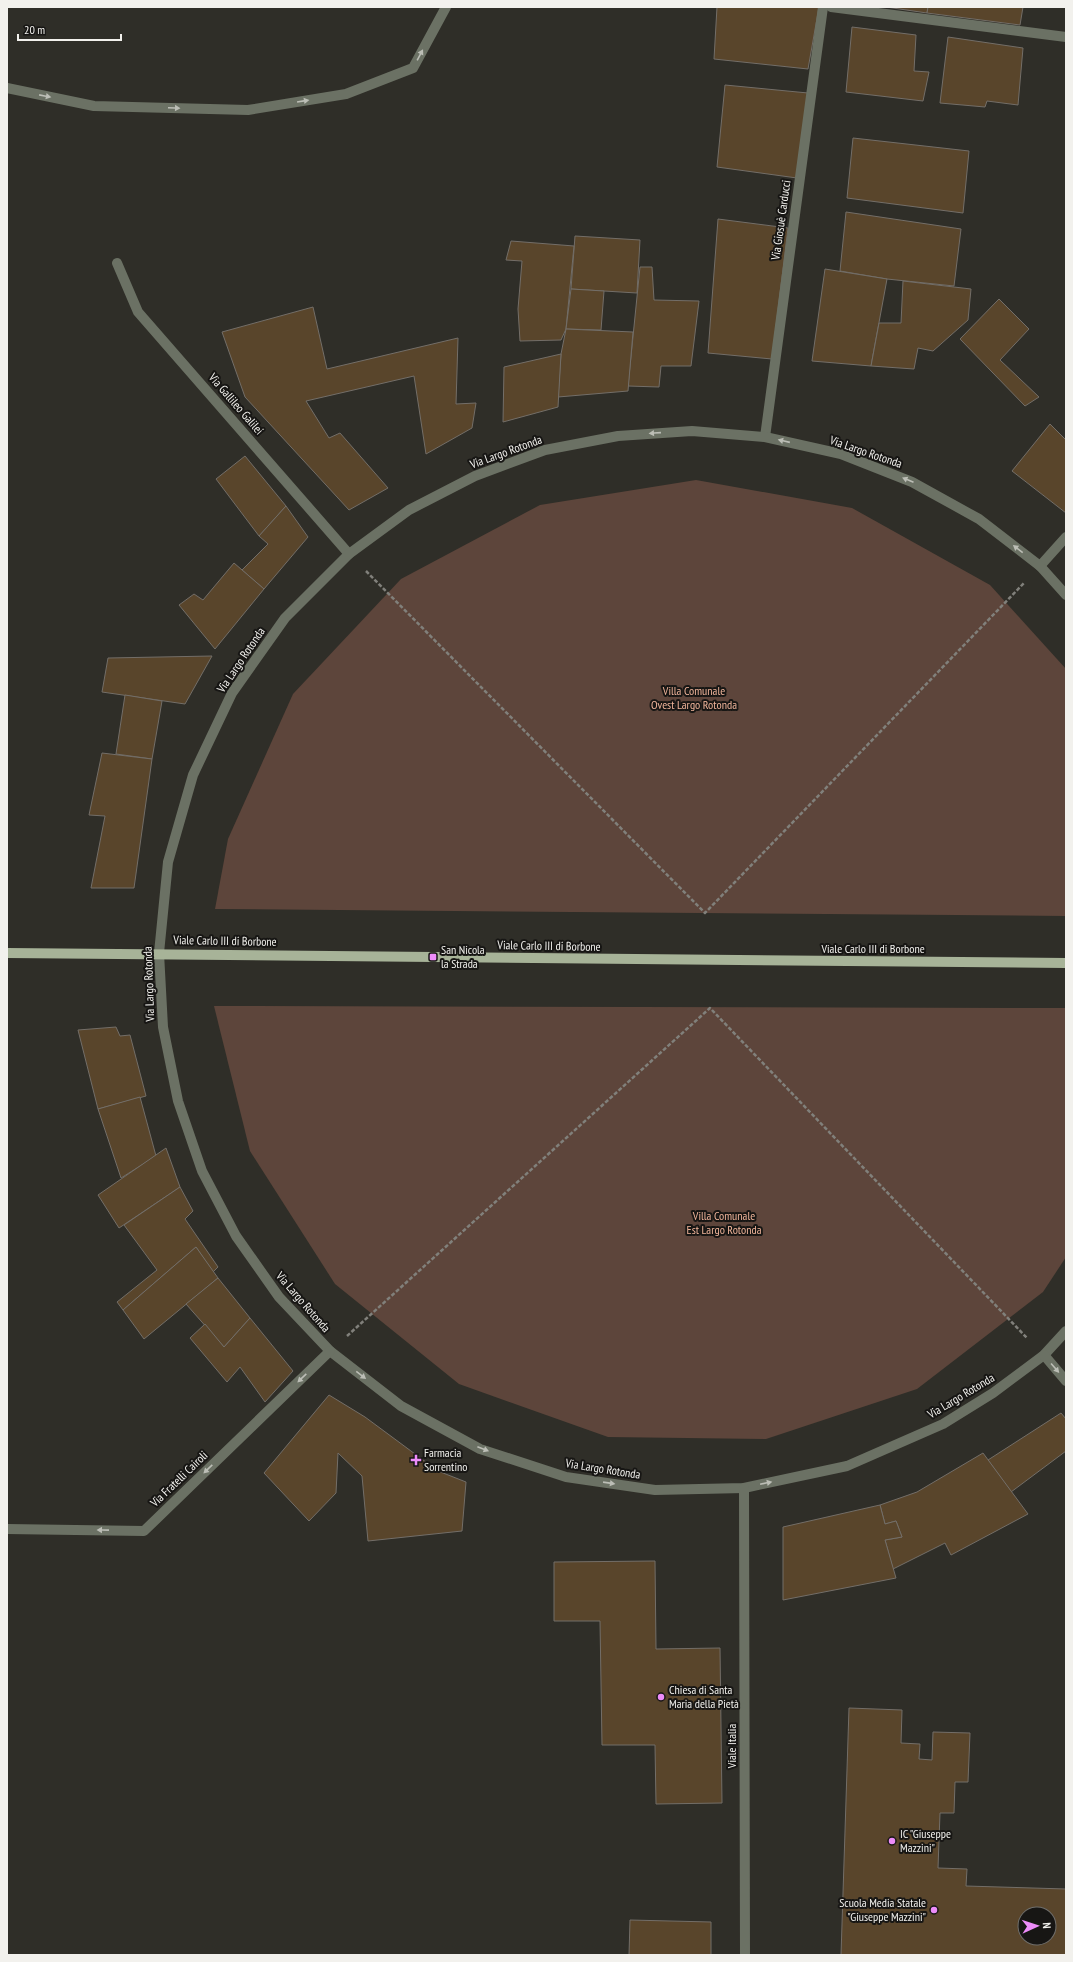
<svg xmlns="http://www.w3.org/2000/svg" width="1073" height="1962" font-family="'PT Sans Narrow',sans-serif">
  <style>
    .green { fill: #5d453b }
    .building { fill: #59452b; stroke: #736e68; fill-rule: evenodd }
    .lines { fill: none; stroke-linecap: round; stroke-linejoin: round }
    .path { stroke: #81807b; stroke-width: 2.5; stroke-dasharray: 4 2; stroke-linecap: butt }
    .minor { stroke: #6b7164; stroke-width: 10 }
    .major { stroke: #a7b398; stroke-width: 10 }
    .oneway { fill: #bcbeb6 }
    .poi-dot { fill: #ed8cf9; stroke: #171614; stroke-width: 1.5 }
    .labels { text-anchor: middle; stroke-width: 4; stroke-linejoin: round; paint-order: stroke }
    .street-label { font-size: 12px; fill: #f2f1ed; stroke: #171614 }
    .park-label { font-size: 12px; fill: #eeb399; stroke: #171614 }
    .poi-label { font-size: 12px; fill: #f2f1ed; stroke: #171614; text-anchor: start }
  </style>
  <rect width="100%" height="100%" fill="#2f2e28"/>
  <g class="green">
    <path d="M696 480 852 508 990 585 1066 669V916L215 909 228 839 293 694 401 579 540 505Z"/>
    <path d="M214 1006 1066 1008V1257L1043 1292 917 1389 766 1439 608 1437 459 1384 335 1284 250 1151Z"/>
  </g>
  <g class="building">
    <path d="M717 7H819L808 69 714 59Z"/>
    <path d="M886 7H928L927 13Z"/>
    <path d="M928 7H1023L1020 25 927 13Z"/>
    <path d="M852 27 916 35 914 71 929 72 923 101 846 92Z"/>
    <path d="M948 37 1023 48 1018 105 987 101 985 107 940 103Z"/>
    <path d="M725 85 808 93 797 178 717 167Z"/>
    <path d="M853 138 969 151 963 213 847 198Z"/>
    <path d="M846 212 961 229 954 286 887 279 840 271Z"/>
    <path d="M718 219 788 228 772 359 708 353Z"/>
    <path d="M575 236 640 240 637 293 571 289Z"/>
    <path d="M511 241 574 246 566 329 561 340 520 341 518 309 522 261 506 260Z"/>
    <path d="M640 267H652L654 300 699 301 691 366H661L659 387 628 386Z"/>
    <path d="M825 269 887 279 871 366 812 361Z"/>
    <path d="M903 281 971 289 968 320 933 351 918 348 914 369 871 366 879 323H901Z"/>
    <path d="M571 289 604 291 601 330 566 329Z"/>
    <path d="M999 299 1029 329 1000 360 1039 397 1025 406 960 339Z"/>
    <path d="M313 307 327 369 458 338 456 404 476 403 472 428 426 454 414 376 306 401 329 438 340 433 388 488 349 510 245 397 222 332Z"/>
    <path d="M566 329 633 332 628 391 558 397 561 354Z"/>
    <path d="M561 354 558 407 503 422 504 367Z"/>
    <path d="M1050 424 1066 440V513L1012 471Z"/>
    <path d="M245 456 286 506 259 536 216 479Z"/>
    <path d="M286 506 308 537 264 589 242 570 268 544 259 536Z"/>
    <path d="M234 563 264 589 215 649 179 605 194 594 203 600Z"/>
    <path d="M212 656 185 704 102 692 108 658Z"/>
    <path d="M125 695 162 701 152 759 116 754Z"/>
    <path d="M102 753 152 759 134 888H91L105 816 89 815Z"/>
    <path d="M116 1027 120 1036 130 1035 146 1096 98 1109 78 1030Z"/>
    <path d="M140 1097 156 1156 121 1178 98 1109Z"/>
    <path d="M166 1148 180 1187 119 1228 98 1195Z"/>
    <path d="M180 1187 193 1211 185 1219 218 1267 213 1272 196 1247 123 1310 117 1302 157 1270 124 1225Z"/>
    <path d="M196 1247 218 1278 144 1339 123 1310Z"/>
    <path d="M218 1278 250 1318 224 1347 186 1304Z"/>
    <path d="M250 1318 293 1371 265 1402 240 1367 227 1382 190 1338 205 1324 224 1347Z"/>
    <path d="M329 1395 365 1417 438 1471 466 1482 462 1531 368 1541 362 1476 338 1453 336 1493 309 1521 264 1473Z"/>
    <path d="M1061 1413 1066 1419V1451L1011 1492 988 1460Z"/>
    <path d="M983 1453 1028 1514 951 1555 945 1543 893 1569 885 1540 902 1537 896 1521 885 1524 880 1505 917 1492Z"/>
    <path d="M880 1505 885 1524 896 1521 902 1537 885 1540 896 1578 783 1600V1527Z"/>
    <path d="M655 1561 656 1649 720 1648 722 1803 656 1804 655 1745H602L600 1621H554V1562Z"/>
    <path d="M849 1708 902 1710 901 1743 920 1744 919 1759 932 1760 933 1732 970 1733 968 1782H955L954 1813H940L938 1868 967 1869 966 1886 1066 1889V1955H841ZM1025 1914H1049V1938H1025Z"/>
    <path d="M630 1920 711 1922V1955H629Z"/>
  </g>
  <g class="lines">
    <g class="path">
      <path d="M366 571 705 913 1024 583"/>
      <path d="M347 1336 710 1008 1027 1338"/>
    </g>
    <g class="minor">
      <path d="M831 7 1066 37"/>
      <path d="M7 88 94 106 248 110 346 94 413 68 446 7"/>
      <path d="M117 263 138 312 349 554"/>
      <path d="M765 437 823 7"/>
      <path d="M1040 566 1066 537"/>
      <path d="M1066 595 1040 566 979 519 912 482 841 454 765 437 692 431 618 436 545 450 475 476 409 510 349 554 285 618 232 693 193 775 168 862 159 953 163 1027 178 1101 202 1171 236 1236 279 1297 330 1351 401 1406 480 1449 566 1477 655 1490 744 1488 847 1466 943 1424 993 1393 1044 1355 1066 1331"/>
      <path d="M1044 1355 1066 1381"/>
      <path d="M744 1488 745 1955"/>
      <path d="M7 1529 144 1531 330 1351"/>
    </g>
    <path class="major" d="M7 953 1066 963"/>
  </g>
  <defs><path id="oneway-solid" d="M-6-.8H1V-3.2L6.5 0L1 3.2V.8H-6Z"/></defs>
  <g class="oneway">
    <use href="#oneway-solid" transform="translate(420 55) rotate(-62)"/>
    <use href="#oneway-solid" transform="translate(45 96) rotate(11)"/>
    <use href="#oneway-solid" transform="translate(303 101) rotate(-9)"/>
    <use href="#oneway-solid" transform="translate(174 108) rotate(2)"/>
    <use href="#oneway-solid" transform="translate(655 433) rotate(176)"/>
    <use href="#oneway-solid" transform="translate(784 441) rotate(-167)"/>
    <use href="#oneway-solid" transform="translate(908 480) rotate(-157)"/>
    <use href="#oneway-solid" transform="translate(1018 549) rotate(-142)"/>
    <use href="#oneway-solid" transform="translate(1055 1368) rotate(49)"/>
    <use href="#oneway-solid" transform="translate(361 1375) rotate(38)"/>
    <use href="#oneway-solid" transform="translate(302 1378) rotate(136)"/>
    <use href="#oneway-solid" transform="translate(483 1449) rotate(21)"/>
    <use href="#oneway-solid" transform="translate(208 1469) rotate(136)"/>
    <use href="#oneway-solid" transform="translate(609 1483) rotate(8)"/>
    <use href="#oneway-solid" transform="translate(766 1483) rotate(-12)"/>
    <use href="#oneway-solid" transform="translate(103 1530) rotate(-179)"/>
  </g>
  <g class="poi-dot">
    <rect x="429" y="953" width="8" height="8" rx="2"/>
    <path d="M414 1454h4v4h4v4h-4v4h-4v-4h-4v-4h4z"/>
    <circle cx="661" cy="1697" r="4"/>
    <circle cx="892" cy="1841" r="4"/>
    <circle cx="934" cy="1910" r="4"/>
  </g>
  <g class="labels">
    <g class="street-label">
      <text transform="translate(781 220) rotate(-82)" y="4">Via Giosuè Carducci</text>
      <text transform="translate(236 404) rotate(49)" y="4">Via Gallileo Galilei</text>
      <text transform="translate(506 452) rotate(-20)" y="4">Via Largo Rotonda</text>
      <text transform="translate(866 452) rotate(19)" y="4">Via Largo Rotonda</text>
      <text transform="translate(241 660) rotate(-56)" y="4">Via Largo Rotonda</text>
      <text transform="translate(225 941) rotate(1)" y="4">Viale Carlo III di Borbone</text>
      <text transform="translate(549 946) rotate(1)" y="4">Viale Carlo III di Borbone</text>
      <text x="873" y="953">Viale Carlo III di Borbone</text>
      <text transform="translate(149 984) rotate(-92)" y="4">Via Largo Rotonda</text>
      <text transform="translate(303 1302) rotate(49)" y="4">Via Largo Rotonda</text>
      <text transform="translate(961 1396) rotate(-31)" y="4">Via Largo Rotonda</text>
      <text transform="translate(603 1469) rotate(9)" y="4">Via Largo Rotonda</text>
      <text transform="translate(179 1479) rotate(-44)" y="4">Via Fratelli Cairoli</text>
      <text transform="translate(732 1746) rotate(-90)" y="4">Viale Italia</text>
    </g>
    <g class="park-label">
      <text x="694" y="695">Villa Comunale<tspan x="694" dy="14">Ovest Largo Rotonda</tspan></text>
      <text x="724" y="1220">Villa Comunale<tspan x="724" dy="14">Est Largo Rotonda</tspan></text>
    </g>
    <g class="poi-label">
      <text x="441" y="954">San Nicola<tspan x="441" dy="14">la Strada</tspan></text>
      <text x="424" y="1457">Farmacia<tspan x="424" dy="14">Sorrentino</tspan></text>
      <text x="669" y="1694">Chiesa di Santa<tspan x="669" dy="14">Maria della Pietà</tspan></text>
      <text x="900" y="1838">IC "Giuseppe<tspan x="900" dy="14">Mazzini"</tspan></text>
      <text x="926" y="1907" text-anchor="end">Scuola Media Statale<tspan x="926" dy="14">"Giuseppe Mazzini"</tspan></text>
    </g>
  </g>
  <rect width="1073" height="1962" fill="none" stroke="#f2f1ed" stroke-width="16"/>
  <g transform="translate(1037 1926) rotate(87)"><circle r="19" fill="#171614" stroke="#6f6e6b"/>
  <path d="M0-3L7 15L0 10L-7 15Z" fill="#ed8cf9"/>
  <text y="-6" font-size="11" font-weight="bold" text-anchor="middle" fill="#f2f1ed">N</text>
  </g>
  <path d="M18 34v6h103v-6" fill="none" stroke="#f2f1ed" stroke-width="2"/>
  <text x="24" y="34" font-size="12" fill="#f2f1ed" stroke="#171614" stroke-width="3" paint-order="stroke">20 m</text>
</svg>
